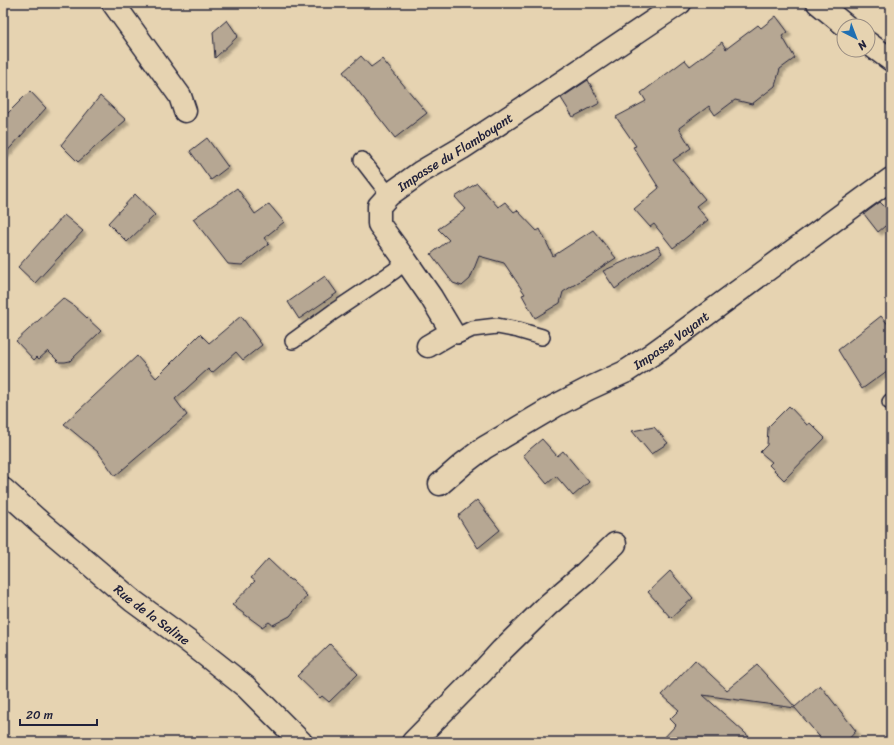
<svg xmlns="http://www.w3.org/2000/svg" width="894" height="745" font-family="Sriracha,sans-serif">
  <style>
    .building { fill: #b6a793; stroke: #22223b; filter: url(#shadow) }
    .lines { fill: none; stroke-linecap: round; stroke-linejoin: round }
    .service-casing { stroke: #22223b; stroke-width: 18 }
    .minor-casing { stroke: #22223b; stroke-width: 25 }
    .service { stroke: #e6d3b1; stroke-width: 15 }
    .minor { stroke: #e6d3b1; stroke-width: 22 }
    .labels { text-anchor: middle; stroke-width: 4; stroke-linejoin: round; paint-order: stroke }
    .street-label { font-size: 13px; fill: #22223b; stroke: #e6d3b1 }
  </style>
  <defs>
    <filter id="shadow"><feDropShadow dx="3.5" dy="3.5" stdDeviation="1" flood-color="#0004"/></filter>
  </defs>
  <rect width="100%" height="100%" fill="#e6d3b1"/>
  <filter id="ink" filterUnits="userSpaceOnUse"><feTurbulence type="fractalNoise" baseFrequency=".025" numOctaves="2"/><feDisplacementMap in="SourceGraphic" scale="8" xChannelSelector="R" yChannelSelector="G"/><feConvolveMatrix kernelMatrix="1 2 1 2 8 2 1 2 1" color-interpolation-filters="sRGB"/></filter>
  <g filter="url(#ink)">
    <g class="building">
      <path d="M776 16 788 32 782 36 795 58 780 69 775 86 752 104 735 100 715 115 709 106 679 128 691 148 673 160 705 199 696 206 708 220 673 248 654 224 650 227 634 209 659 188 633 147 636 146 616 117 646 101 641 93 685 60 690 66 722 42 726 49 758 25 761 28Z"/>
      <path d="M227 20 238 36 215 58 213 32Z"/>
      <path d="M361 56 371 67 382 59 427 113 395 138 343 72Z"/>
      <path d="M588 80 600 103 573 117 561 98Z"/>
      <path d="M30 91 46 108 3 156V118Z"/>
      <path d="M100 96 126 120 78 162 61 145Z"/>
      <path d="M207 138 228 167 211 180 190 151Z"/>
      <path d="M477 183 498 207 505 202 514 212 517 210 537 231 540 229 553 256 593 230 616 258 563 292 560 303 535 318 522 295 525 294 504 263 479 256 470 279 462 286 453 283 431 254 449 240 438 229 466 209 455 197Z"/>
      <path d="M237 188 255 214 269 204 284 222 264 238 269 244 242 265 228 264 193 219Z"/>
      <path d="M135 194 155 215 127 242 108 223Z"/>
      <path d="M880 202 891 213V221L878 232 864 214Z"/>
      <path d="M64 215 83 231 35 283 18 267Z"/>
      <path d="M658 246 662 253 615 289 603 271Z"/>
      <path d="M325 276 337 293 299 319 288 302Z"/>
      <path d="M63 298 73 305 101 331 70 361 65 362H59L48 351 39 359 37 357 34 360 16 341Z"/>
      <path d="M241 316 262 345 243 360 236 352 212 373 208 369 175 399 187 415 115 476 98 452 64 424 137 356 156 378 200 334 209 343Z"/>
      <path d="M881 316 891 328V368L862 389 838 350Z"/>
      <path d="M789 406 807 425 810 423 825 438 784 480 769 465 772 462 760 452 767 445 768 427Z"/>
      <path d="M654 427 668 443 651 454 632 431Z"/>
      <path d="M542 439 557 456 563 451 589 482 573 496 556 476 547 484 523 455Z"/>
      <path d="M477 500 500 530 478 548 458 516Z"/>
      <path d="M268 559 290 580H292L307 596 290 616 273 625 269 622 262 627 232 605 255 581 251 578Z"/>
      <path d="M670 571 693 598 671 618 648 592Z"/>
      <path d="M330 644 358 674 329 702 322 696 320 698 297 676Z"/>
      <path d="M695 660 727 690 757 665 795 707 820 685 856 731 846 742H824L795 708 703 695 755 742H660L676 725 670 719 679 710 662 695Z"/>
    </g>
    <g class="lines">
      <g class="service-casing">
        <g id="service">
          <path d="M362 160 389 195"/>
          <path d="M452 332 457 336 472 329 497 326 518 330 542 337"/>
          <path d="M293 341 333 312 394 271 406 261"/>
          <path d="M890 402 891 401"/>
        </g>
      </g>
      <g class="minor-casing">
        <g id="minor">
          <path d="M113 3 180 96 185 111"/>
          <path d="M818 3 846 26"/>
          <path d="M868 43 891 60"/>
          <path id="s1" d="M428 346 452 332 431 297 406 261 379 224V206L389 195 421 172 462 148 561 83 680 3"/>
          <path id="s2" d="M440 484 463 464 484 448 555 406 588 389 625 372 651 355 687 329 863 199 891 179"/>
          <path id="s3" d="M3 489 41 523 133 601 189 642 246 687 301 742"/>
          <path d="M413 742 481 673 502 650 548 605 585 573 615 544"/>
        </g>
      </g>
      <use href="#service" class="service"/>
      <use href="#minor" class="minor"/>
    </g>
  </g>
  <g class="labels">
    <g class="street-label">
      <text dy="5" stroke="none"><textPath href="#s1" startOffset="270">Impasse du Flamboyant</textPath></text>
      <text dy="5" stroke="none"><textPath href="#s2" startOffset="273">Impasse Vayant</textPath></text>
      <text dy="5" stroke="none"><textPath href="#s3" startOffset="195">Rue de la Saline</textPath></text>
    </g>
  </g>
  <rect width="894" height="745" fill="none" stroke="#e6d3b1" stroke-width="16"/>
  <rect x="8" y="8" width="878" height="729" fill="none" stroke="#22223b" stroke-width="1.5" filter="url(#ink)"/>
  <g transform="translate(856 38) rotate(138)"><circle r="19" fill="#e6d3b1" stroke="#988c82"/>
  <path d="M0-3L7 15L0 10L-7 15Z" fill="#1f6fb2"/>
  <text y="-6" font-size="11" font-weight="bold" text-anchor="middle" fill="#22223b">N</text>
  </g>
  <path d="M20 719v6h77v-6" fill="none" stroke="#22223b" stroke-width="2"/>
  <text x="26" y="719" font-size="12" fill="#22223b" stroke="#e6d3b1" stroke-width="3" paint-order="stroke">20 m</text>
</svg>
